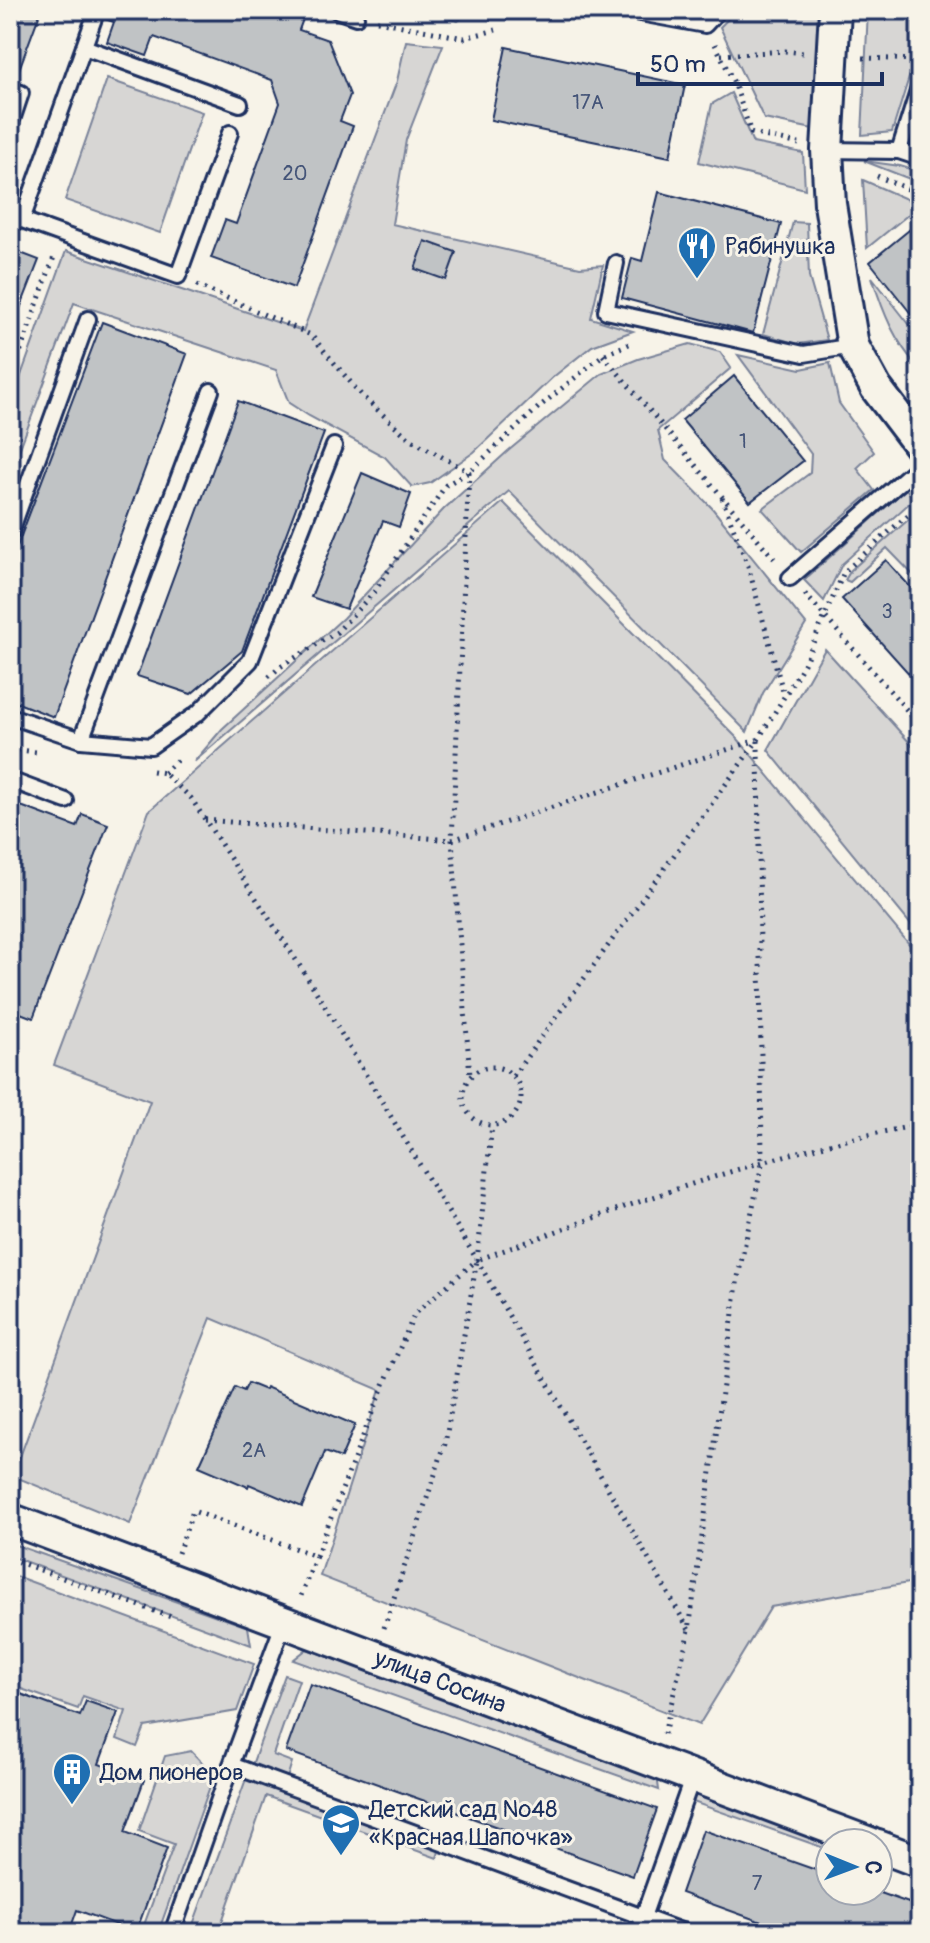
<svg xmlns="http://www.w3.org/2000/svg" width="930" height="1943" font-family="Pangolin,sans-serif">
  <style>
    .green { fill: #d7d6d4; stroke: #798299; stroke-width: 2 }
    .building { fill: #c0c3c5; stroke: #1b2f5e; stroke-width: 2 }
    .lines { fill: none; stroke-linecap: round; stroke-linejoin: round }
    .lane-casing { stroke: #1b2f5e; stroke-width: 20 }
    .street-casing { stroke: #1b2f5e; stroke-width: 36 }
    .path { stroke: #1b2f5e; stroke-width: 5; stroke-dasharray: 2 6; stroke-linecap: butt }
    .lane { stroke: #f7f3e8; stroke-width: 14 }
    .street { stroke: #f7f3e8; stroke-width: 30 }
    .labels { text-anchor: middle; stroke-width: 6; stroke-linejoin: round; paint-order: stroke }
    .number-label { font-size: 20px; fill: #445478 }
    .poi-label { font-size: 24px; fill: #1b2f5e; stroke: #f7f3e8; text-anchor: start }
    .street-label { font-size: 24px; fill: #1b2f5e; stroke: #f7f3e8 }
  </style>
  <rect width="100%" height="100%" fill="#f7f3e8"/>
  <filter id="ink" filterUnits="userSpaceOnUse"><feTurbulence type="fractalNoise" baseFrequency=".0125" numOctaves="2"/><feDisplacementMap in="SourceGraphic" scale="16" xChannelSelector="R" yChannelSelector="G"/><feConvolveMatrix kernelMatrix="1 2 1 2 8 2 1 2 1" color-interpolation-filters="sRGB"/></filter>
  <g filter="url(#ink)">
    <g class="green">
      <path d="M419 10H471L458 21Z"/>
      <path d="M737 10H822L813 129 764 119 720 27Z"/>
      <path d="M868 10H920V42L892 132 862 135Z"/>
      <path d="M406 41 443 45 406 140 392 224 580 267 603 265 591 318 633 331 592 346 552 378 474 452 430 483 412 487 385 457 309 416 289 403 276 370 74 303 10 475V406L66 251 303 331 397 81Z"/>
      <path d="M107 79 202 112 160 233 65 200Z"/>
      <path d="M731 93 753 143 803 153 805 189 699 162 712 104Z"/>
      <path d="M864 161 900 166 920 172V183Z"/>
      <path d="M863 180 920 205 867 248Z"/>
      <path d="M793 222 807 223 809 277 827 340 798 344 763 334Z"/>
      <path d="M872 277 920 338V370C894 340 884 315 872 277Z"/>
      <path d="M690 344 720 352 731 368 658 430 665 460 712 508 806 624 763 693 747 732 509 491 194 762 222 729 343 618 444 509 508 451 601 374 638 359Z"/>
      <path d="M738 355 801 369 830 363 839 403 874 452 857 468 874 490 801 552 762 509 810 473 811 454Z"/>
      <path d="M906 489 914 499 842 564 824 601 804 580Z"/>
      <path d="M503 502 738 739 920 957V1581L771 1607 699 1725 320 1576 380 1390 211 1318 130 1524 13 1476 150 1101 54 1065 149 811Z"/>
      <path d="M916 513 920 514V582L887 548 850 582 845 580 851 570Z"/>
      <path d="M825 649 920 754V936L768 750Z"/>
      <path d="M10 1543 248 1627 251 1645 10 1556Z"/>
      <path d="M10 1574 254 1664 237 1711 145 1727 137 1747 117 1739 126 1711 83 1696 78 1709 10 1685Z"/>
      <path d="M307 1649 657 1775 659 1790 293 1660Z"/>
      <path d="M285 1675 299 1680 273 1755 292 1762 287 1778 252 1765Z"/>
      <path d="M191 1751 214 1775 158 1933H141L174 1844 139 1831 165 1756Z"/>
      <path d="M246 1779 440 1848 437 1858 266 1796 218 1933H190Z"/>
      <path d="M701 1792 830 1843V1850L690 1801Z"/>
    </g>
    <g class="building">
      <path d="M10 10H41L15 80 10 79Z"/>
      <path d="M107 10H279L303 19 299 30 328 40 350 95 340 121 353 126 294 288 211 258 225 220 236 224 280 103 272 80 154 37 147 56 107 42 114 22 105 19Z"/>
      <path d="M506 47 685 85 670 157 491 120Z"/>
      <path d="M659 192 781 224 753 333 622 298 632 258 642 261Z"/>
      <path d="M920 221V325L870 262Z"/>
      <path d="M425 241 456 252 446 280 415 269Z"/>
      <path d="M10 249 39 260 12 329H10Z"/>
      <path d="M102 322 187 354 54 717 10 700V565Z"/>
      <path d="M734 376 803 461 750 502 682 420Z"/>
      <path d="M238 401 324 433 242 651 191 694 137 676Z"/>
      <path d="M362 473 411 494 399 527 383 521 346 609 311 597Z"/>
      <path d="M886 560 920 598V686L842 599Z"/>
      <path d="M10 802 77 827 82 814 108 824 33 1018 10 1009Z"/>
      <path d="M248 1383 265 1390 266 1387 355 1425 341 1458 325 1452 302 1507 249 1484 248 1487 199 1466 235 1387 244 1391Z"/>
      <path d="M310 1684 657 1809 633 1876 286 1751Z"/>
      <path d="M10 1690 80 1716 86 1701 118 1712 99 1764 144 1780 125 1832 167 1848 136 1932 77 1910 69 1933H10V1889L19 1865 10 1861Z"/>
      <path d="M703 1830 830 1875V1891H875L920 1907V1933H792L681 1893Z"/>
    </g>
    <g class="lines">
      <g class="lane-casing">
        <g id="lane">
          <path d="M336 10 356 17"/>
          <path d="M624 10 705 25 719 10"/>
          <path d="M84 47 240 104"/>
          <path d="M10 89 21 93 10 126"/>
          <path d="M827 150 899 151 920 158"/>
          <path d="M899 151 920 85"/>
          <path d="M10 216 22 220 97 10"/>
          <path d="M22 220 178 276 230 133"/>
          <path d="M616 263 606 311 804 354 853 346"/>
          <path d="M10 534 88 319"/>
          <path d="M790 578 920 465"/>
          <path d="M10 716 81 740 151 746 198 713 250 661 334 446"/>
          <path d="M81 740 211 391"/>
          <path d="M10 780 66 801"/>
          <path d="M284 1622 231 1765 686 1933"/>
          <path d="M172 1933 231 1765"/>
          <path d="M640 1933 643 1917 693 1776"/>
        </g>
      </g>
      <g class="street-casing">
        <g id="street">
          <path d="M835 10 827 150 830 204 853 346 876 388 920 446"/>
          <path id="s1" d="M10 1519 870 1843"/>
          <path d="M878 1846 920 1862"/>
        </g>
      </g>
      <g class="path">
        <path d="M377 21 464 38 496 30"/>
        <path d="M715 44 735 85 751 133 799 144"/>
        <path d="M721 55 785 51 803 53"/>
        <path d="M863 58 920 60"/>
        <path d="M877 176 920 194"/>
        <path d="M197 285 311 335 362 396 410 439 469 472 452 840 470 1076"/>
        <path d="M603 355 777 562"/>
        <path d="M10 381 55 254"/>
        <path d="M722 498 748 566 784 695"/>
        <path d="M805 594 920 725"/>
        <path d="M269 677 280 667 337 632 374 592 446 485 469 472 539 407 603 355 634 342"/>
        <path d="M10 749 36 752"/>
        <path d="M152 771 164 773 191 798 309 980 477 1260 689 1630"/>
        <path d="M164 773 179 758"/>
        <path d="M205 820 452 840 757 740"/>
        <circle cx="492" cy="1096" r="29"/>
        <path d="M513 1076 758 740 804 664 844 572 920 504"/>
        <path d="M178 1553 193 1511 316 1556 301 1596"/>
        <path d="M316 1556 376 1403 415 1313 477 1260 492 1125"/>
        <path d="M10 1559 171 1617"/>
        <path d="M384 1628 445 1444 477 1260C622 1208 768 1151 920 1125"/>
        <path d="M664 1734 689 1630 738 1277 762 1164 758 740"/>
      </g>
      <use href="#lane" class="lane"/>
      <use href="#street" class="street"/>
    </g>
  </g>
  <defs>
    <g id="restaurant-pin" transform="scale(2)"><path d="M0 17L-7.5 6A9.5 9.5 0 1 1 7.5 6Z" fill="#1f6fb2" stroke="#f7f3e8"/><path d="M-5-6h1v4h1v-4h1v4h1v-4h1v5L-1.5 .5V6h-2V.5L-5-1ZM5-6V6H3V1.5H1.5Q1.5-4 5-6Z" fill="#fff"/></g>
    <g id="building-pin" transform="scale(2)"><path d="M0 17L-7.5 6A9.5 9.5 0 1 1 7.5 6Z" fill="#1f6fb2" stroke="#f7f3e8"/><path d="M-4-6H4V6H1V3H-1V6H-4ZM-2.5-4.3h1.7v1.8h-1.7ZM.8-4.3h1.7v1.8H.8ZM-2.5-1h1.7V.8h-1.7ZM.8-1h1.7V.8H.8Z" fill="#fff"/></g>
    <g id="school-pin" transform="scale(2)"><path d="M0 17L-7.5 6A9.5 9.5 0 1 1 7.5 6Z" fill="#1f6fb2" stroke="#f7f3e8"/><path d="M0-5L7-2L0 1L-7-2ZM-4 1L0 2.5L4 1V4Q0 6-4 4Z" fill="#fff"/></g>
  </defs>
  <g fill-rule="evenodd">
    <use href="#restaurant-pin" x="697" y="246"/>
    <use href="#building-pin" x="72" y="1772"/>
    <use href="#school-pin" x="341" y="1823"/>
  </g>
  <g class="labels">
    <g class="number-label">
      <text x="588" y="109">17А</text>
      <text x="295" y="180">20</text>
      <text x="743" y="448">1</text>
      <text x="887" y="618">3</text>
      <text x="254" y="1457">2А</text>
      <text x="757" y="1890">7</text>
    </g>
    <g class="poi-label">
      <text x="725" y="254">Рябинушка</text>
      <text x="100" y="1780">Дом пионеров</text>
      <text x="369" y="1817">Детский сад №48<tspan x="369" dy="28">«Красная Шапочка»</tspan></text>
    </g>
    <g class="street-label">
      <text dy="8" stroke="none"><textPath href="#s1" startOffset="460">улица Сосина</textPath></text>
    </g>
  </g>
  <rect width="930" height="1943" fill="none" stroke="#f7f3e8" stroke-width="40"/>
  <rect x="20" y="20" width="890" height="1903" fill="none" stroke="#1b2f5e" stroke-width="3" filter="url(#ink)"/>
  <g transform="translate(854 1867) rotate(91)"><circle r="38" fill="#f7f3e8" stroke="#9fa5b1" stroke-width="2"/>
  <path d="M0-6L14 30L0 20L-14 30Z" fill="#1f6fb2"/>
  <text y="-12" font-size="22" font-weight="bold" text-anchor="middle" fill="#1b2f5e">С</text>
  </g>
  <path d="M638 72v12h244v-12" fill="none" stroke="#1b2f5e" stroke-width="4"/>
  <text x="650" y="72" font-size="24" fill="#1b2f5e" stroke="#f7f3e8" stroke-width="6" paint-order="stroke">50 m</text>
</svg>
